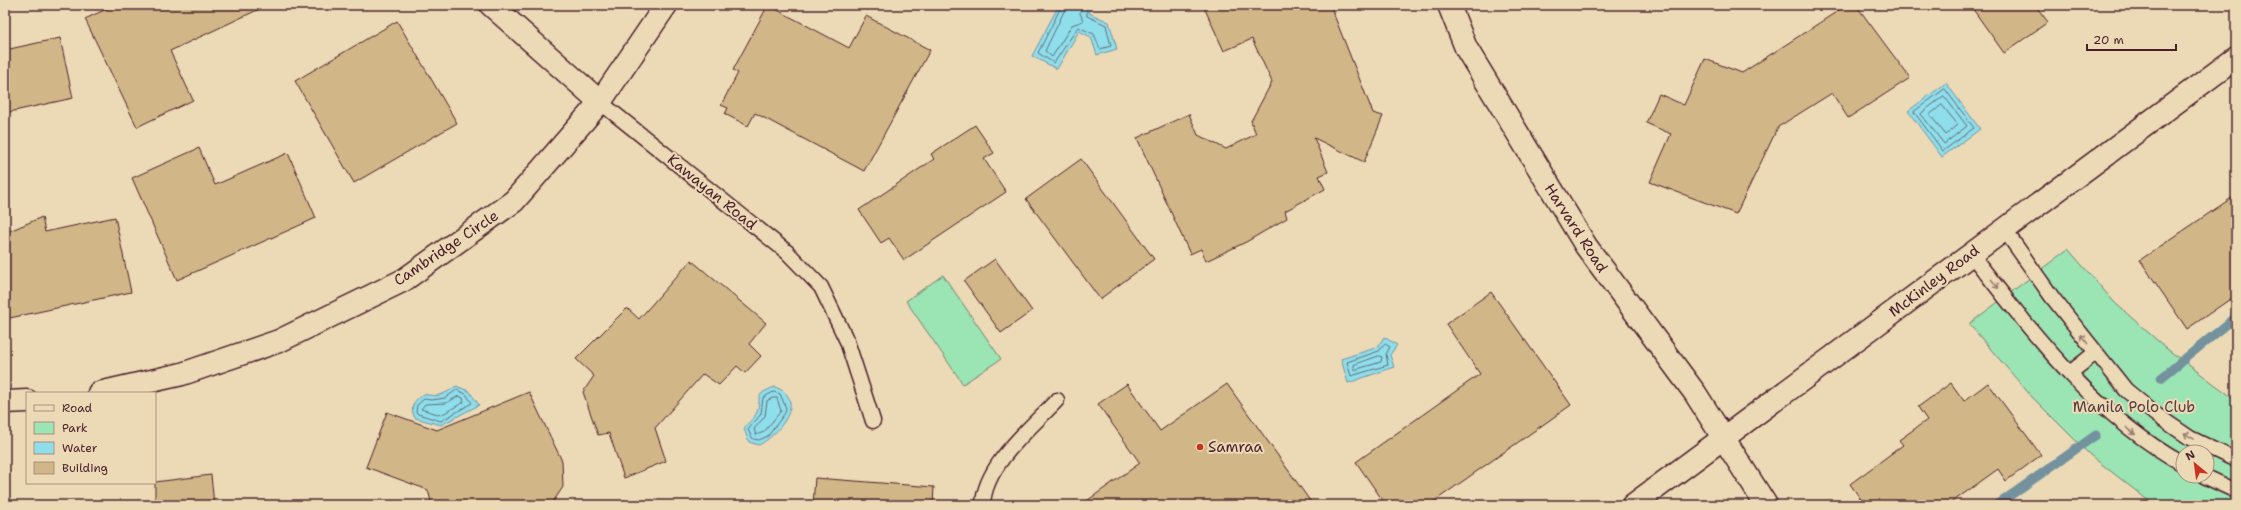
<svg xmlns="http://www.w3.org/2000/svg" width="2241" height="510" font-family="'Shantell Sans',sans-serif">
  <style>
    .green { fill: #9be4b3; stroke: #72826f; fill-rule: evenodd }
    .water { fill: #8edeeb; stroke: #73929e }
    .lines { fill: none; stroke-linecap: round; stroke-linejoin: round }
    .shore { stroke: #656b78; stroke-width: 1 }
    .stream { stroke: #73929e; stroke-width: 9 }
    .building { fill: #d1b787; stroke: #4a1f2b }
    .lane-casing { stroke: #4a1f2b; stroke-width: 17 }
    .street-casing { stroke: #4a1f2b; stroke-width: 25 }
    .secondary-casing { stroke: #4a1f2b; stroke-width: 25 }
    .lane { stroke: #ecdab7; stroke-width: 14 }
    .street { stroke: #ecdab7; stroke-width: 22 }
    .secondary { stroke: #ecdab7; stroke-width: 22 }
    .oneway { stroke: #9b7c71 }
    .poi-dot { fill: #c8321e; stroke: #ecdab7; stroke-width: 1.5 }
    .labels { text-anchor: middle; stroke-width: 4; stroke-linejoin: round; paint-order: stroke }
    .street-label { font-size: 15px; fill: #4a1f2b; stroke: #ecdab7 }
    .park-label { font-size: 15px; fill: #563d3f; stroke: #ecdab7 }
    .poi-label { font-size: 15px; fill: #4a1f2b; stroke: #ecdab7; text-anchor: start }
  </style>
  <rect width="100%" height="100%" fill="#ecdab7"/>
  <filter id="ink" filterUnits="userSpaceOnUse"><feTurbulence type="fractalNoise" baseFrequency=".025" numOctaves="2"/><feDisplacementMap in="SourceGraphic" scale="8" xChannelSelector="R" yChannelSelector="G"/><feConvolveMatrix kernelMatrix="1 2 1 2 8 2 1 2 1" color-interpolation-filters="sRGB"/></filter>
  <g filter="url(#ink)">
    <g class="green">
      <path d="M2068 249 2115 303 2167 349 2236 400V505H2154L2090 455 2032 397 1969 324ZM2183 452H2207V476H2183Z"/>
      <path d="M943 275 1001 359 963 384 906 301Z"/>
    </g>
    <g class="water">
      <path d="M1059 5H1091L1089 13 1109 22 1117 49 1097 55 1091 37 1079 31 1057 69 1032 56Z"/>
      <path d="M1946 83 1980 129 1942 157 1908 111Z"/>
      <path d="M1384 337 1397 345 1390 355 1394 367 1348 383 1341 359 1378 347Z"/>
      <path d="M456 386 469 391 479 405 441 425 415 418C409 407 414 400 424 394 438 398 445 394 456 386Z"/>
      <path d="M775 387C809 399 778 435 759 445L749 442 744 429C747 422 754 420 757 412 762 396 753 395 775 387Z"/>
    </g>
    <g class="lines">
      <g class="shore">
        <path d="M1062 5 1038 53 1054 63 1078 27 1094 34 1100 49 1111 46 1106 25 1087 16V5"/>
        <path d="M1067 5 1045 51 1052 57 1072 25 1083 21 1080 13 1082 5"/>
        <path d="M1945 89 1974 128 1943 151 1914 112Z"/>
        <path d="M1944 96 1967 126 1944 144 1921 114Z"/>
        <path d="M1942 105 1958 125 1946 135 1930 115Z"/>
        <path d="M1385 344 1390 347 1386 354 1388 365 1351 376 1347 362 1379 351Z"/>
        <path d="M1379 356 1382 357 1381 362 1354 370V365Z"/>
        <path d="M457 390 466 394 472 403 441 421 418 414 416 412 417 405 424 399 432 400 445 398Z"/>
        <path d="M774 392 780 394 786 408 785 413 768 436 759 440 753 439 748 430 761 414 763 398Z"/>
        <path d="M459 396 463 398 464 402 441 415 421 409 425 404 446 403Z"/>
        <path d="M773 398H777L781 411 764 432 756 435 754 429 765 416 767 401Z"/>
      </g>
      <g class="stream">
        <path d="M2161 378 2236 317"/>
        <path d="M1997 505 2096 435"/>
      </g>
    </g>
    <g class="building">
      <path d="M115 5H268L170 51 193 100 137 127 85 19Z"/>
      <path d="M768 5 849 48 866 16 930 50 864 171 755 113 748 126 725 114 728 108 721 105 738 73 733 70Z"/>
      <path d="M1203 5H1330L1373 113 1383 116 1364 162 1314 138 1328 172 1319 176 1325 189 1285 211 1287 218 1246 242 1206 261 1201 249 1190 254 1137 138 1189 114 1198 135 1226 149 1256 134 1251 121 1272 82 1252 39 1224 51Z"/>
      <path d="M1847 5H1856L1910 78 1848 118 1832 93 1778 127 1736 214 1650 182 1671 134 1646 123 1659 94 1684 105 1705 59 1742 73Z"/>
      <path d="M1970 5H2035L2048 22 2004 53Z"/>
      <path d="M397 21 457 123 354 183 295 81Z"/>
      <path d="M60 38 73 98 5 113V50Z"/>
      <path d="M975 125 994 153 984 159 1006 192 904 260 889 238 881 243 859 210 934 159 931 154Z"/>
      <path d="M199 148 215 185 288 153 316 218 177 280 132 178Z"/>
      <path d="M1081 159 1154 259 1100 299 1026 199Z"/>
      <path d="M2236 195V295L2187 329 2140 260Z"/>
      <path d="M42 217 45 232 115 217 131 292 5 319V233Z"/>
      <path d="M995 259 1032 311 1001 333 964 281Z"/>
      <path d="M691 260 766 323 749 344 761 356 745 373 737 366 719 385 703 374 655 428 666 461 624 478 609 433 598 435 583 392 594 376 576 359 627 308 639 319Z"/>
      <path d="M1491 292 1571 405 1429 505H1386L1356 462 1480 374 1446 324Z"/>
      <path d="M1951 383 1964 401 1988 383 2041 455 2006 481 1998 469 1948 505H1865L1850 484 1903 445 1899 440 1927 420 1918 407Z"/>
      <path d="M1127 384 1160 431 1227 384 1313 505H1081L1140 463 1098 404Z"/>
      <path d="M529 392 562 461 563 487 551 505H432L428 490 366 467 387 412 437 430Z"/>
      <path d="M211 475 214 505H155V482Z"/>
      <path d="M815 478 934 487 933 505H813Z"/>
    </g>
    <g class="lines">
      <g class="lane-casing">
        <g id="lane">
          <path d="M600 102 787 252 821 287 847 341 873 421"/>
          <path d="M2004 229 2052 297 2126 390 2155 414 2190 438 2236 460"/>
          <path d="M1971 254C2032 332 2094 415 2183 464"/>
          <path d="M2070 373 2095 353"/>
          <path d="M2204 476 2236 491"/>
          <path d="M983 505C984 465 1032 427 1057 400"/>
        </g>
      </g>
      <g class="street-casing">
        <g id="street">
          <path d="M491 5 600 102"/>
          <path d="M1449 5 1466 48 1586 246 1695 393 1766 505"/>
          <path d="M99 393 182 374 279 341 404 280 514 201 600 102 666 5"/>
          <path d="M5 402 27 401"/>
        </g>
      </g>
      <g class="secondary-casing">
        <path id="secondary" d="M1633 505 2236 58"/>
      </g>
      <use href="#lane" class="lane"/>
      <use href="#street" class="street"/>
      <use href="#secondary" class="secondary"/>
    </g>
    <defs><path id="oneway-shaft" d="M-6 0H5M1.5-3L5.5 0L1.5 3" fill="none" stroke-width="1.6" stroke-linecap="round" stroke-linejoin="round"/></defs>
    <g class="oneway">
      <use href="#oneway-shaft" transform="translate(1995 284) rotate(52)"/>
      <use href="#oneway-shaft" transform="translate(2084 339) rotate(-128)"/>
      <use href="#oneway-shaft" transform="translate(2131 431) rotate(40)"/>
      <use href="#oneway-shaft" transform="translate(2189 436) rotate(-149)"/>
    </g>
  </g>
  <circle class="poi-dot" cx="1200" cy="447" r="4"/>
  <g class="labels">
    <g class="street-label">
      <text transform="translate(712 192) rotate(39)" y="5">Kawayan Road</text>
      <text transform="translate(1576 228) rotate(57)" y="5">Harvard Road</text>
      <text transform="translate(446 248) rotate(-34)" y="5">Cambridge Circle</text>
      <text transform="translate(1934 281) rotate(-37)" y="5">McKinley Road</text>
    </g>
    <g class="park-label">
      <text x="2134" y="412">Manila Polo Club</text>
    </g>
    <g class="poi-label">
      <text x="1208" y="452">Samraa</text>
    </g>
  </g>
  <rect width="2241" height="510" fill="none" stroke="#ecdab7" stroke-width="20"/>
  <rect x="10" y="10" width="2221" height="490" fill="none" stroke="#4a1f2b" stroke-width="1.5" filter="url(#ink)"/>
  <rect x="26" y="392" width="130" height="92" fill="#ecdab7" stroke="#ab8f7f"/>
  <rect x="34" y="405" width="20" height="6" fill="#ecdab7" stroke="#ab8f7f"/>
  <text x="62" y="412" font-size="12" fill="#4a1f2b">Road</text>
  <rect x="34" y="422" width="20" height="12" fill="#9be4b3" stroke="#ab8f7f"/>
  <text x="62" y="432" font-size="12" fill="#4a1f2b">Park</text>
  <rect x="34" y="442" width="20" height="12" fill="#8edeeb" stroke="#ab8f7f"/>
  <text x="62" y="452" font-size="12" fill="#4a1f2b">Water</text>
  <rect x="34" y="462" width="20" height="12" fill="#d1b787" stroke="#ab8f7f"/>
  <text x="62" y="472" font-size="12" fill="#4a1f2b">Building</text>
  <g transform="translate(2195 464) rotate(331)"><circle r="19" fill="#ecdab7" stroke="#ab8f7f"/>
  <path d="M0-3L7 15L0 10L-7 15Z" fill="#c8321e"/>
  <text y="-6" font-size="11" font-weight="bold" text-anchor="middle" fill="#4a1f2b">N</text>
  </g>
  <path d="M2087 44v6h89v-6" fill="none" stroke="#4a1f2b" stroke-width="2"/>
  <text x="2093" y="44" font-size="12" fill="#4a1f2b" stroke="#ecdab7" stroke-width="3" paint-order="stroke">20 m</text>
</svg>
